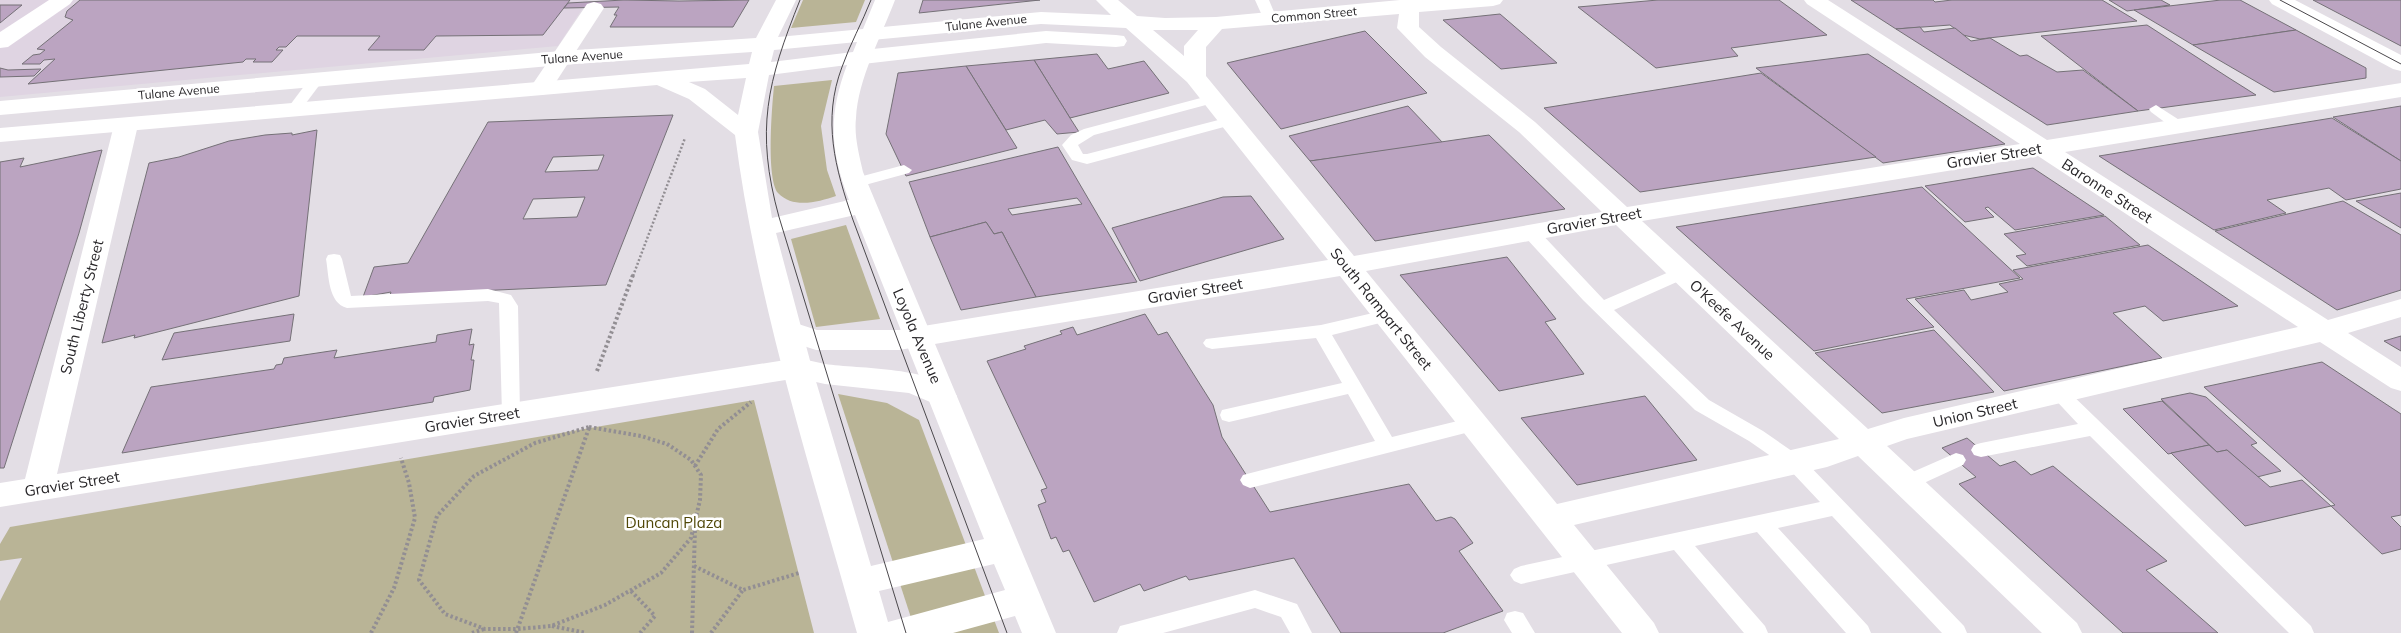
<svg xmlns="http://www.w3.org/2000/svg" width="2401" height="633" font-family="Mulish,sans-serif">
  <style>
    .built { fill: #dfd4e2 }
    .green { fill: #b9b496 }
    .building { fill: #bba4c1; stroke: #757177; fill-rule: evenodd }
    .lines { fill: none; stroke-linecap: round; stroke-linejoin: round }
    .path-far1 { stroke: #928e93; stroke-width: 2.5; stroke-dasharray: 2 2; stroke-linecap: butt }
    .path { stroke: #928e93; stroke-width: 4; stroke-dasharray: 2.5 2.5; stroke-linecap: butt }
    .lane { fill: #fff; fill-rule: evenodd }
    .street { fill: #fff; fill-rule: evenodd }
    .secondary { fill: #fff; fill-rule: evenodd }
    .tram { stroke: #4b484c; stroke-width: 1 }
    .labels { text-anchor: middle; stroke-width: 5; stroke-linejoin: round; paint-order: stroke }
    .far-street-label { font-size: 12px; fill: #282629; stroke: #fff }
    .street-label { font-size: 15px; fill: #282629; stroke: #fff }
    .park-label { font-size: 15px; fill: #504707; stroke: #fff }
  </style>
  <rect width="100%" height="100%" fill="#e3dee5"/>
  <path class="built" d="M0 0H588L558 46 0 97Z"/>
  <g class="green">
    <path d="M803 0H865L856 22 791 28Z"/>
    <path d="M832 80 821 126 827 170 836 196C818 202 793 209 778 193 766 178 772 106 774 86Z"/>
    <path d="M846 225 880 319 816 327 791 239Z"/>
    <path d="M838 394 887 403 919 420 999 633H916Z"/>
    <path d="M754 400 814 633H0V601L22 558 0 561V544L10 527Z"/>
  </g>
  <g class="building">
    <path d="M80 0H570L543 35 436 36 424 50H368L380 36H297L286 47H279L276 50H283L272 62H253L256 59H246L243 62 28 84 55 59 44 60 40 64H22L33 55 40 54 45 50 37 49 73 20 65 17 67 11Z"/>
    <path d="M624 0 679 1 749 0 733 27H610L617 15H614L619 7 564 8 568 3Z"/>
    <path d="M923 0H1040L919 13Z"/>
    <path d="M1658 0H1779L1827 35 1731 48 1738 56 1656 68 1578 7Z"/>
    <path d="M1851 0H1933L1935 2 1952 0H2102L2137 21 1980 39 1963 35 1950 25 1896 29Z"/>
    <path d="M2109 0H2161L2170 5 2127 11Z"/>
    <path d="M2221 0H2240L2296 30 2193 45 2134 10Z"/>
    <path d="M2313 0H2401V46Z"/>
    <path d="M0 5H22L0 23Z"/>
    <path d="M1500 14 1557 63 1501 69 1443 20Z"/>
    <path d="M2147 25 2229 78 2256 95 2138 111 2041 36Z"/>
    <path d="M1920 27 1924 32 1955 28 1971 41 1990 38 2020 56 2027 55 2057 72 2083 70 2138 111 2047 125 1896 29Z"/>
    <path d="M2296 30 2366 68V78L2274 92 2193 45Z"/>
    <path d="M1365 31 1427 93 1281 129 1227 63Z"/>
    <path d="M1097 54 1108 69 1144 61 1169 93 1070 118 1034 60Z"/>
    <path d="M1868 54 2005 144 1883 163 1756 68Z"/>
    <path d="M1034 60 1070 118 1079 132 1057 134 1045 120 1006 130 966 66Z"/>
    <path d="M966 66 1017 148 906 176 886 134 898 73Z"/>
    <path d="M0 68 8 70 41 69 34 76 0 77Z"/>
    <path d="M1761 73 1876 157 1640 192 1544 108Z"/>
    <path d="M1408 106 1443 143 1310 161 1289 136Z"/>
    <path d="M2401 106V161L2333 117Z"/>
    <path d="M673 115 606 285 390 295 391 292 363 297 374 267 408 263 488 122ZM604 155 598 170 545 172 553 157ZM585 197 577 217 523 219 533 199Z"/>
    <path d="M2332 118 2401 161V189L2346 200 2329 188 2267 200 2286 213 2214 230 2099 156Z"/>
    <path d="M317 130 299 296 134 338 135 335 102 343 149 163 179 157 229 141 265 135 292 133V135Z"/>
    <path d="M1489 135 1565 209 1375 241 1310 161Z"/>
    <path d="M1058 147 1137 282 1036 297 1002 232 994 234 986 222 930 237 909 182ZM1077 198 1082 204 1012 215 1008 209Z"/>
    <path d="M102 150 79 233 4 468H0V162L24 158 20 167Z"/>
    <path d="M2033 168 2104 215 2015 230 1988 207 1985 208 1994 217 1965 222 1925 186Z"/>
    <path d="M1922 187 2020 278 1906 299 1934 327 1814 351 1676 227Z"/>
    <path d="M2401 193V228L2356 201Z"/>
    <path d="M1251 196 1284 239 1140 281 1112 228 1223 197Z"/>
    <path d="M2343 201 2401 235V290L2337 310 2215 231Z"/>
    <path d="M2105 216 2140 245 2027 266 2016 256 2026 254 2004 234Z"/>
    <path d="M986 222 994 234 1002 232 1036 297 961 310 930 237Z"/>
    <path d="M2148 245 2238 306 2163 321 2145 306 2113 313 2162 358 2004 391 1915 299 1964 290 1971 300 2008 292 1999 284 2023 279 2013 270Z"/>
    <path d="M1507 257 1556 319 1545 322 1584 374 1499 391 1400 275Z"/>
    <path d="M294 314 290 341 162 360 174 333Z"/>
    <path d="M1145 314 1158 335 1167 332 1213 405 1222 437 1270 512 1409 484 1436 521 1451 517 1455 519 1473 543 1459 551 1503 611 1443 633H1341L1294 558 1189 580 1186 576 1144 591 1140 584 1094 602 1069 550 1063 552 1056 537 1051 539 1038 505 1046 502 1041 490 1047 488 987 361 1026 349 1024 346 1062 334 1060 331 1073 327 1077 335Z"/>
    <path d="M472 329 469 345 474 344 471 360H474L470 390 434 397 433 402 122 453 151 387 274 369 276 365 282 364 284 358 337 350 334 358 436 342 437 335Z"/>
    <path d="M1934 330 1994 392 1882 413 1815 353Z"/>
    <path d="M2401 336V351L2384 341Z"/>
    <path d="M2322 362 2401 414V515L2391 517 2401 527V549L2382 554 2331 506 2335 505 2204 387Z"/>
    <path d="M2190 393 2206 397 2257 443 2251 445 2281 471 2257 477 2227 450 2217 452 2161 399Z"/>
    <path d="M1645 396 1697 460 1577 485 1521 418Z"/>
    <path d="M2162 401 2209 445 2168 454 2123 409Z"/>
    <path d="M1967 438 2000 466 2015 461 2031 475 2053 466 2167 561 2146 570 2218 633H2123L1959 484 1976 477 1942 448Z"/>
    <path d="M2209 445 2217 452 2227 450 2270 487 2302 480 2331 506 2245 526 2171 453Z"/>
  </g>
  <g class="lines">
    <path class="path-far1" d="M633 276 685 138"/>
    <g class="path">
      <path d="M597 371 633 275"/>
      <path d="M589 427 641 436 667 444 691 460 701 475 700 500 691 538 661 573 605 605 551 626 518 629H485L445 614 419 580 437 516 474 476 535 443Z"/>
      <path d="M695 466 718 429 751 402"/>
      <path d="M694 566 743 590 799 573"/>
      <path d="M631 591 655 616 640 633"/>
      <path d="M552 626 586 633"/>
      <path d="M371 633 394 588 415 518 409 483 401 458"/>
      <path d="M472 633 484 629"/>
      <path d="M516 633 589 428"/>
      <path d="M692 633 695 528"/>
      <path d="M711 633 743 590"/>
    </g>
    <g class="lane">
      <path d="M1255 0H1269L1277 19 1275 22H1265Z"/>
      <path d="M316 76 323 80 321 83 300 111H290L288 108 290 105 311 77Z"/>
      <path d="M1212 95 1217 96 1219 99 1217 102 1094 135 1078 145 1083 154H1087L1230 117 1235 118 1237 121 1235 124 1087 164 1072 160 1062 145 1071 135 1084 129Z"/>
      <path d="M2156 105 2184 123 2186 126 2184 129H2174L2151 112 2149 109Z"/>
      <path d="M904 165 912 170 909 173 854 188 846 183 848 180Z"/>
      <path d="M1531 228 1537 229 1604 300 1676 269H1688L1690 273 1688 277 1614 310 1709 400 1763 431 1802 458 1964 626 1967 633H1942L1832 516 1778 528 1868 626 1871 633H1846L1757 532 1695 546 1765 626 1768 633H1744L1674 550 1521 584 1514 581 1510 575 1514 569 1521 566 1820 502 1788 468 1749 441 1695 410 1583 300 1525 237 1523 233 1525 229Z"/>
      <path d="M334 254 340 255 342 259 351 296 488 289 511 295 518 306 520 414 518 419 511 421 504 419 502 414 499 303 488 301 347 308C328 303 329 276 326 259L328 255Z"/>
      <path d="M1386 310 1392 312 1395 316 1392 320 1332 335 1392 437 1474 417 1481 419 1484 424 1481 429 1250 488 1243 485 1240 480 1243 475 1375 441 1348 394 1229 422 1222 420 1220 415 1222 410 1342 383 1316 338 1212 349 1206 347 1203 343 1206 339 1321 325Z"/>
      <path d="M2058 386 2065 388 2311 626 2314 633H2289L2090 436 1981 457 1974 455 1971 450 1974 445 1981 443 2078 424 2049 393 2051 388Z"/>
      <path d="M1956 453 1963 455 1966 460 1963 465 1913 488 1906 491 1899 488 1896 483 1899 478Z"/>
      <path d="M1255 590 1297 604 1312 633H1290L1281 617 1255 608 1163 633H1117L1120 626 1128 624Z"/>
      <path d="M1515 611 1523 613 1535 633H1512L1504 620 1507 613Z"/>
    </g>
    <g class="street">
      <path d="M49 0H73L70 4 8 47 0 48V32Z"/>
      <path d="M1096 0H1118L1137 16 1165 18 1216 17 1400 0H1503L1500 4 1493 6 1419 12V27L1441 47 1535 122 1627 207 2020 144 1807 4 1804 0H1828L2047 140 2401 83V97L2065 152 2328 320 2401 299V317L2348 333 2401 367V391L2391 388 2320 342 1907 439 1887 446 2077 623 2082 633H2042L1858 456 1827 467 1574 525 1654 623 1659 633H1622L1340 276 899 350H816L779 338 775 331 779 324 789 321 817 330H899L1328 260 1187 82 1126 28 1041 24 872 40 865 38 861 34 865 30 872 28 1041 12 1111 15ZM1399 14 1397 28 1425 57 1519 132 1602 212 1354 256 1206 76V47L1222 29ZM1153 30H1198L1184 46V56ZM2038 156 2298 327 1904 418 1868 429 1642 221ZM1616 225 1839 439 1557 504 1366 271Z"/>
      <path d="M2269 0H2295L2401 55V71L2393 69 2272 4Z"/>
      <path d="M594 2 601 4 604 8 552 88 549 93 541 95 533 93 530 88 587 4Z"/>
      <path d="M1046 31 1116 35 1124 36 1127 41 1124 46 1116 47 1046 43 863 64 855 62 852 57 855 52 863 50Z"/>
      <path d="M126 118 134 120 138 125 57 474 798 358C807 360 816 362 825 364 857 369 939 366 957 396L952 404 942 407 909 393 825 384 798 378 0 507V483L25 479 114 125 118 120Z"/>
    </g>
    <path class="secondary" d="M776 0H796L778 37 863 29 875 0H895C881 37 858 79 856 118 854 136 859 154 863 172L1056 633H1022L1015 616 953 633H857C811 469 757 304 735 135L689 99 657 85 0 142V128L749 64 752 52 561 65 0 115V101L561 51 756 38ZM857 42 853 52 771 62 774 50ZM847 65C828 115 830 151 849 200L772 218 758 132 769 75ZM746 78 738 115 705 89 689 82ZM855 215 984 539 871 566 812 368 776 233ZM994 564 1005 590 888 622 879 591Z"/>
    <g class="tram">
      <path d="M800 0C767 82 755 130 779 217L906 633"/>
      <path d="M871 0C862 23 850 44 842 67 822 120 835 168 853 220L1007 633"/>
      <path d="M2280 0 2401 64"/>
    </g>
  </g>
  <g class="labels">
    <g class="far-street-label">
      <text transform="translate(1314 15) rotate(-5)" y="4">Common Street</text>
      <text transform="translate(986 23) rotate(-6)" y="4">Tulane Avenue</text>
      <text transform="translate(582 57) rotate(-4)" y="4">Tulane Avenue</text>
      <text transform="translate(179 92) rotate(-5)" y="4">Tulane Avenue</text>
    </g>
    <g class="street-label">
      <text transform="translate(1994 156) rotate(-9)" y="5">Gravier Street</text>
      <text transform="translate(2107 191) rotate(33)" y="5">Baronne Street</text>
      <text transform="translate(1594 221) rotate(-10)" y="5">Gravier Street</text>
      <text transform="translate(1195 291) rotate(-9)" y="5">Gravier Street</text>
      <text transform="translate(82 307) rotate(-76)" y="5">South Liberty Street</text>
      <text transform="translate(1381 309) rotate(51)" y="5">South Rampart Street</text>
      <text transform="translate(1732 320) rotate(43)" y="5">O'Keefe Avenue</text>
      <text transform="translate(917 336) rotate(67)" y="5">Loyola Avenue</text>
      <text transform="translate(1975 413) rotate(-13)" y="5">Union Street</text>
      <text transform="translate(472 420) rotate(-9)" y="5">Gravier Street</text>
      <text transform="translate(72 484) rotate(-9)" y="5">Gravier Street</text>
    </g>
    <g class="park-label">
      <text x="674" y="528">Duncan Plaza</text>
    </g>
  </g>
</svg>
